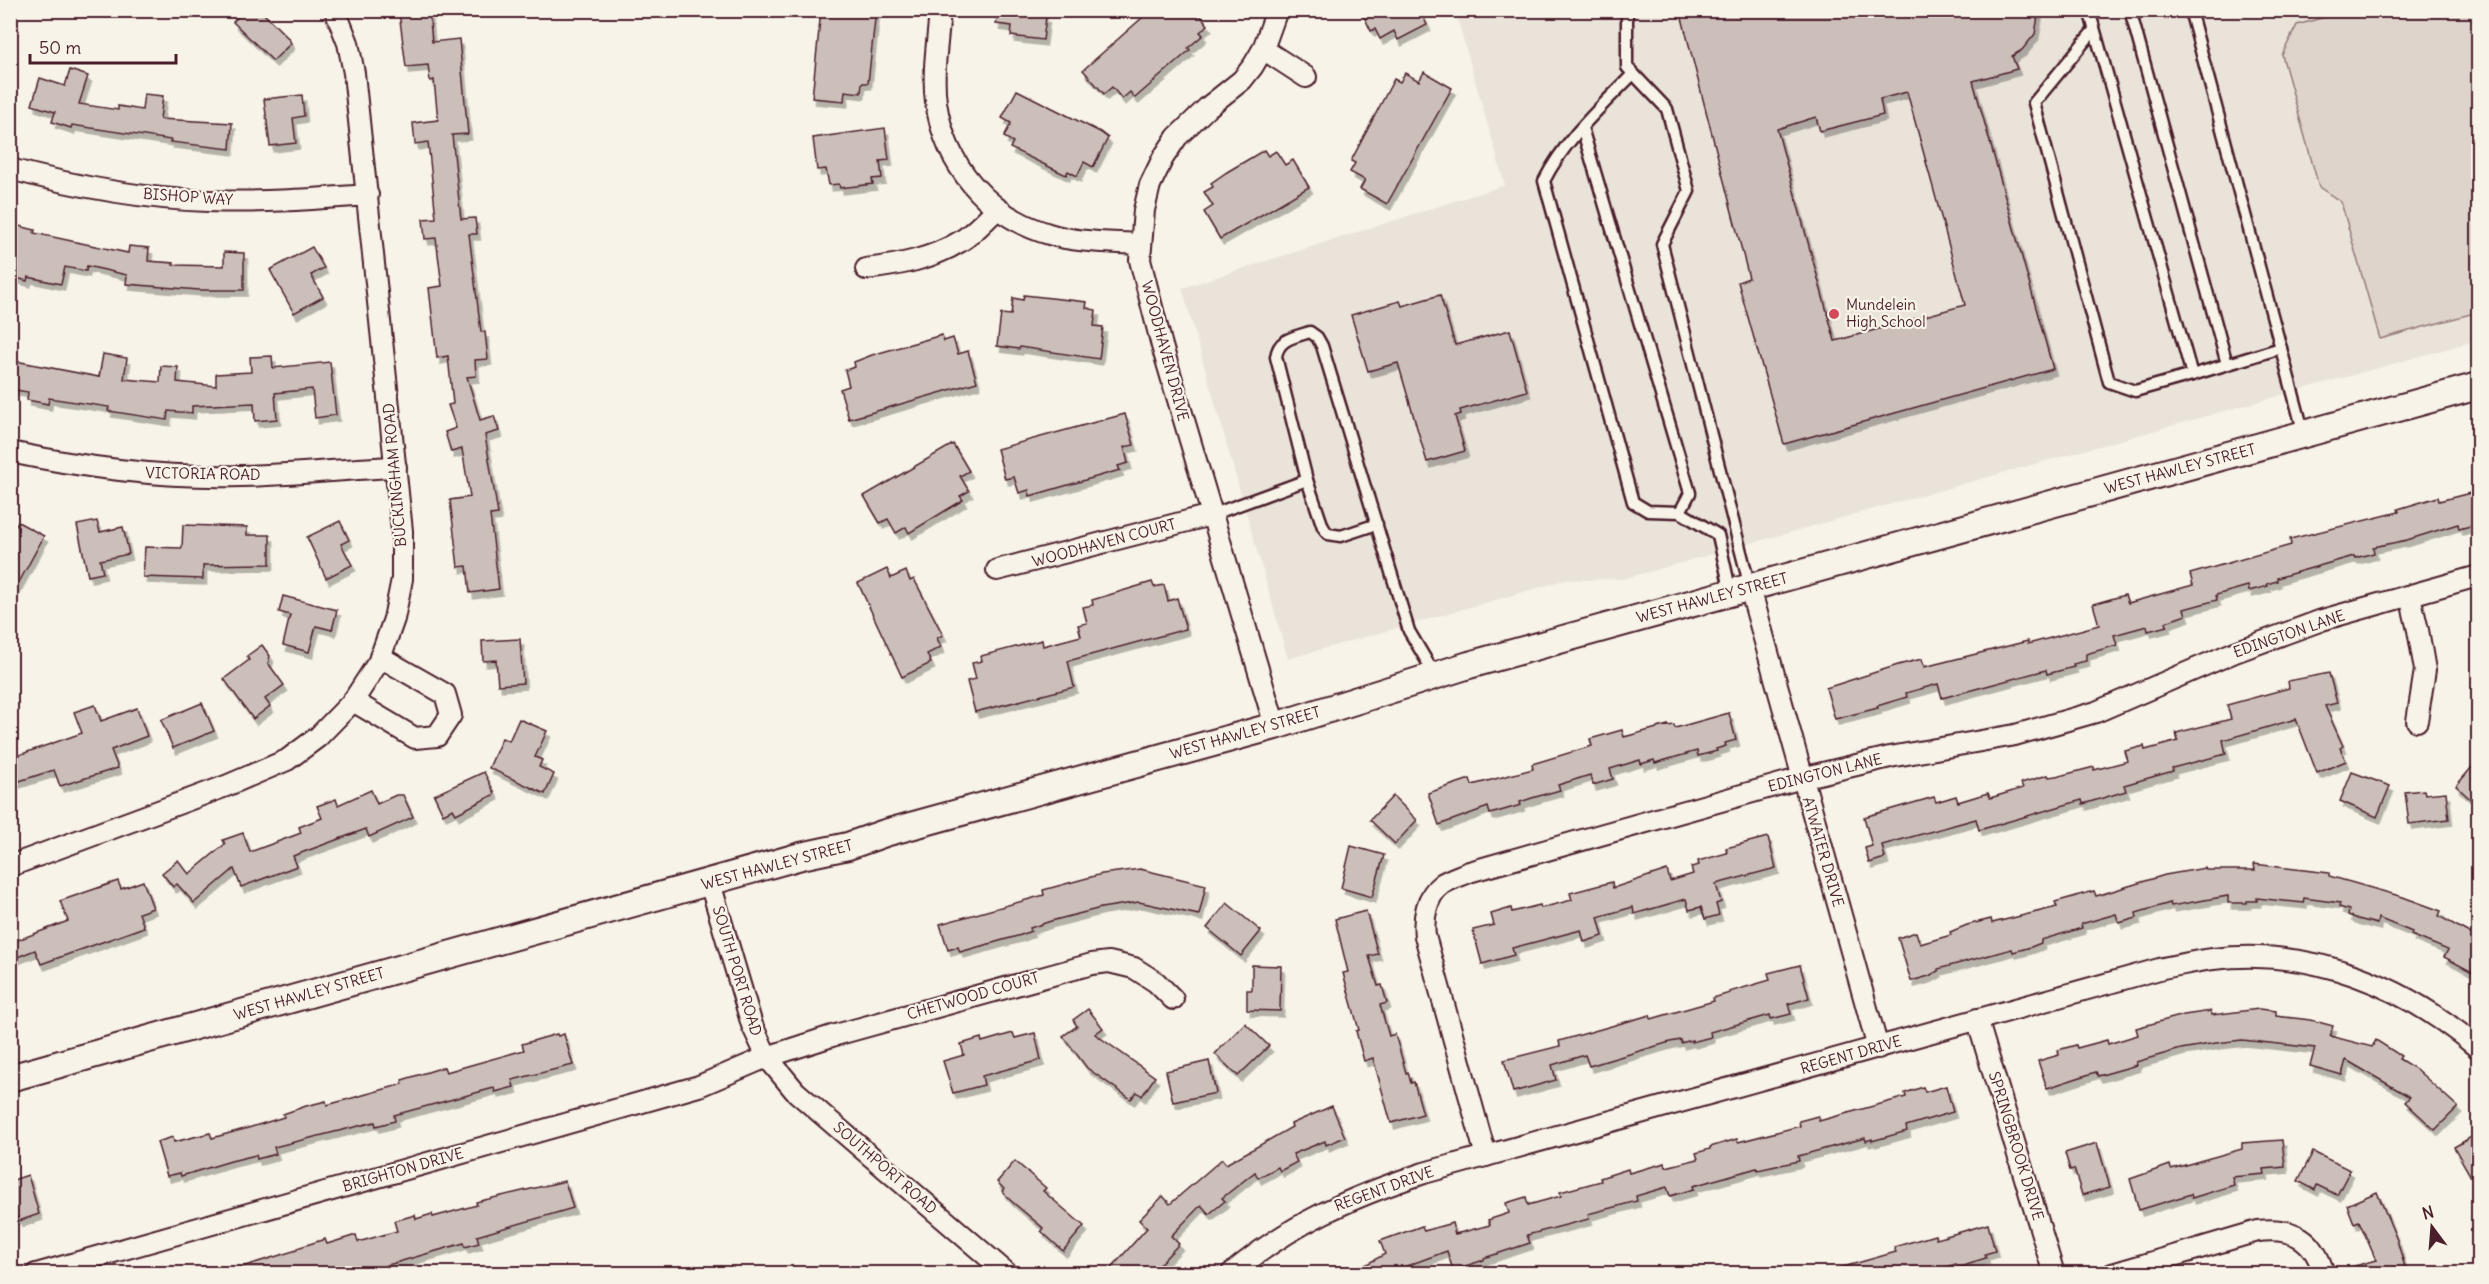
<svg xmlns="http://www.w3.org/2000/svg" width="2489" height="1284" font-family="Delius,sans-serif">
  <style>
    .built { fill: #eae3da }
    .green { fill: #ded4cc; stroke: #947a7c; stroke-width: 1.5 }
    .building { fill: #ccbfb9; stroke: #4a1f2b; stroke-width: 1.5; fill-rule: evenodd; filter: url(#shadow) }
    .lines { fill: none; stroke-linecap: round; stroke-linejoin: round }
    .service-casing { stroke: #4a1f2b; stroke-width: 15 }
    .minor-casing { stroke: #4a1f2b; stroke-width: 24 }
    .tertiary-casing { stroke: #4a1f2b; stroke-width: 30 }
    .service { stroke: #f7f3e8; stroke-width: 10 }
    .minor { stroke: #f7f3e8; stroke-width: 20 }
    .tertiary { stroke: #f7f3e8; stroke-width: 26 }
    .poi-dot { fill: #d1495b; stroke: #f7f3e8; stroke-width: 2 }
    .labels { text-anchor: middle; stroke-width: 4.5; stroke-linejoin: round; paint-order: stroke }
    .street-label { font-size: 15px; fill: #4a1f2b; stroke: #f7f3e8 }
    .poi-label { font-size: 15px; fill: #4a1f2b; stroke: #f7f3e8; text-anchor: start }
  </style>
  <defs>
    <filter id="shadow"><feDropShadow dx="3.5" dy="6" stdDeviation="0" flood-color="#0004"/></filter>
  </defs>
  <rect width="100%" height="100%" fill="#f7f3e8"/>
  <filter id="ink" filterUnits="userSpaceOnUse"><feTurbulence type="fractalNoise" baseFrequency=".0167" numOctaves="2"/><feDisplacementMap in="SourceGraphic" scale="12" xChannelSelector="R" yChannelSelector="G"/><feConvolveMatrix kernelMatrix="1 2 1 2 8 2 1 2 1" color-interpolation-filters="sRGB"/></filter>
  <g filter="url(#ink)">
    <path class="built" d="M1455 11H2478V340L1623 579 1565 580 1288 659 1182 288 1505 185Z"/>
    <path class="green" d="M2346 11H2478V312L2380 339 2341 202 2319 187 2282 55 2297 25Z"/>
    <g class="building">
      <path d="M244 10H260L289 39 291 43 273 61 233 22Z"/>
      <path d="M411 10H429L432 42 459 39 468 134 452 135 461 219 475 218 477 234H469L481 332H485L488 359 475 360 476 376 467 377 480 420 494 416 499 431 485 435 498 514 490 515 499 589 470 593 467 566 458 567 450 500 470 497 462 449 451 452 445 432 456 428 448 405 453 404 448 356 437 358 429 288 442 286 436 238 425 239 423 219 436 218 428 142 415 144 413 123 438 120 434 80 430 81 428 65 406 67 399 12Z"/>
      <path d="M821 10H876L868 83H862L861 93 845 91 844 101 812 98Z"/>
      <path d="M998 10H1044L1043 16 1046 17 1043 40 1011 36 1012 26 996 24Z"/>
      <path d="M1151 10H1196L1208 25 1200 32 1203 35 1188 48 1190 50 1135 98 1130 92 1122 99 1112 87 1104 94 1083 70Z"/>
      <path d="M1361 10H1420L1427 25 1398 40 1394 31 1380 39 1375 29 1371 31Z"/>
      <path d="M1680 10H2039L2035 34 2022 50 2012 56 2017 69 1973 81 2053 369 1784 444 1738 282 1749 278ZM1907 92 1965 305 1835 341 1777 129 1816 117 1820 131 1883 115 1880 99Z"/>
      <path d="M70 70 88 76 79 104 118 110V106L142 110 144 94 163 96 160 119 232 123 230 149 170 142 171 140 72 125 71 128 52 122 55 112 32 105 40 78 65 86Z"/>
      <path d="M1424 72 1452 88 1387 204 1360 189 1365 180 1350 172 1355 163 1351 161 1394 79 1400 82 1405 73 1419 81Z"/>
      <path d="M1017 90 1100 132 1108 138 1093 167 1084 162 1077 176 1068 171 1066 175 1010 148 1013 142 1004 137 1011 123 1002 118Z"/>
      <path d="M302 95 304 116 293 118 296 143 270 146 264 99Z"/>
      <path d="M885 128 889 160 880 161 882 178 872 179 873 184 840 188 839 184 829 185 826 169 817 170 813 138Z"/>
      <path d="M1264 150 1268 156 1276 151 1285 165 1293 160 1309 187 1220 239 1204 212 1213 206 1204 192 1213 187 1211 183 1227 172Z"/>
      <path d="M15 225 35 230 34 233 128 253 129 246 149 248 148 261 174 263 173 265 224 266V252L244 253V290H199L126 284 127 275 87 266 86 271 65 267 61 284 28 277 27 281 10 276V242Z"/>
      <path d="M312 247 324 268 311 275 323 297 294 313 270 270Z"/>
      <path d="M1024 295 1087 302 1086 308 1096 310 1094 326 1103 327 1099 359 1020 347 1019 349 997 346 1001 314 1011 315 1013 298 1023 300Z"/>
      <path d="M1440 295 1455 345 1510 330 1527 391 1460 410 1461 414 1455 416 1465 451 1427 462 1398 363 1368 371 1351 315 1400 301 1402 306Z"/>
      <path d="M942 335 944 341 953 338 958 354 968 351 977 382 849 419 840 389 849 386 845 370 855 367 854 362 872 355Z"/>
      <path d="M103 354 127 358 124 379 160 382 161 366 178 367 177 382 216 386V374L251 372 250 357 272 356 273 368 330 362 336 415 315 418 312 389 275 393 277 419 255 421 254 403 192 406V413L168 411 167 420 108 411 109 407 49 398 48 404 27 400 28 392 10 389V360L99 377Z"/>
      <path d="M1125 414 1134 445 1124 447 1128 463 1118 466 1120 470 1030 496 1029 490 1019 493 1014 477 1005 479 997 449Z"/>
      <path d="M953 444 969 471 960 476 969 491 960 496 963 500 909 533 906 527 896 533 888 519 880 523 864 496Z"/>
      <path d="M2478 491V524L2459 529 2458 524 2407 540 2373 547 2374 553 2355 558 2354 556 2287 575 2277 578V581L2267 584 2268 586 2249 591 2248 586 2216 595 2217 600 2184 609 2186 615 2166 622 2167 626 2148 631 2147 626 2114 635 2117 645 2086 654V661L2073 664 2074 667 2047 674 2046 670 1942 698 1938 684 1906 693 1907 697 1877 706 1878 708 1835 719 1826 688 1898 665 1922 659 1924 667 2028 641V644L2099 625 2093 604 2125 595 2128 603 2193 585 2190 574 2291 545 2290 539 2399 512 2398 509 2438 497 2439 501Z"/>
      <path d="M97 521 100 532 123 527 129 554 100 560 103 573 88 576 77 525Z"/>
      <path d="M340 521 349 540 341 544 352 565 326 578 307 537Z"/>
      <path d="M18 522 44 536 10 599V535Z"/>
      <path d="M183 525 247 527V535H270V564L203 565V579L143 577 145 547 182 548Z"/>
      <path d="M887 569 891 578 906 571 910 581 914 579 943 635 937 638 941 647 927 654 931 663 902 677 858 583Z"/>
      <path d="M1152 582 1154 587 1164 585 1168 601 1177 598 1186 629 1068 661 1074 687 975 712 967 681 976 679 972 663 982 661 981 656 1042 640 1043 646 1081 636 1078 625 1087 623 1083 607 1093 605 1092 600Z"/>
      <path d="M283 596 337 610 332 630 316 626 309 652 283 645 290 615 279 612Z"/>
      <path d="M520 639 523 683 498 685 496 660 483 661 482 641Z"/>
      <path d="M262 645 270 656 268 663 284 685 265 699 270 706 253 719 224 679 249 660 247 656Z"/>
      <path d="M2329 673 2337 703 2325 706 2343 746 2340 748 2346 761 2317 773 2296 719 2223 740 2226 754 2172 768 2173 771 2124 785 2126 791 2083 804 2082 800 1979 830 1976 819 1882 845 1885 858 1869 863 1865 848 1872 846 1864 817 1934 797 1936 802 1956 796 1958 802 1988 793 1990 798 2023 788 2021 783 2048 775 2049 777 2063 775 2094 767V770L2128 761 2125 751 2144 746 2145 750 2178 741 2176 733 2231 719 2227 705 2289 688 2288 681Z"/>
      <path d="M202 703 214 731 173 748 161 720Z"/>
      <path d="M95 705 101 721 137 708 147 736 111 750 118 768 60 786 54 770 10 784V758L82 733 74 712Z"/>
      <path d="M1729 713 1736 740 1725 743 1726 746 1716 749 1717 751 1698 756 1697 751 1655 763 1654 760 1641 764 1640 760 1610 769 1613 779 1593 785 1590 775 1558 785 1560 790 1532 798 1520 802 1521 805 1490 814 1488 807 1439 825 1428 793 1470 779 1472 785 1533 769 1532 764 1592 746 1590 739 1622 730 1624 737 1668 725V726L1674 725 1675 728Z"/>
      <path d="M519 719 547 731 535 757 542 760 539 767 554 774 545 794 489 768 502 738 509 741Z"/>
      <path d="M2478 760V806L2456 786Z"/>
      <path d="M484 772 495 794 456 814 453 809 443 814 434 795Z"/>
      <path d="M2352 772 2390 786 2377 817 2340 801Z"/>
      <path d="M371 790 377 804 396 795H403L413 817 369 837 366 829 293 856 297 866 241 887 234 869 194 903 177 884 173 887 162 873 178 860 189 874 225 844 223 840 243 833 250 852 301 833 299 827 322 818 317 806 336 799 338 805Z"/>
      <path d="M2424 790 2425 794 2446 792 2449 819 2409 824 2405 792Z"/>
      <path d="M1393 796 1417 820 1395 844 1370 820Z"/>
      <path d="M1768 837 1776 868 1716 884 1721 902 1716 904 1719 915 1705 919 1701 907 1689 910 1686 899 1634 914 1633 907 1598 917 1603 936 1584 942 1581 930 1512 948 1514 955 1482 964 1473 930 1494 925 1491 914 1511 908 1512 912 1540 905 1541 908 1572 900 1570 893 1612 882 1613 888 1667 870 1670 881 1693 874 1691 867 1699 865 1698 861 1727 853 1726 848Z"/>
      <path d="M1351 846 1384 855 1372 897 1341 888Z"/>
      <path d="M2254 864 2329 873V876L2403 897 2441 911 2439 916 2478 938V972L2473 969 2472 972 2444 957 2448 950 2411 935 2412 932 2378 918 2377 924 2358 919 2348 915 2349 910 2339 907 2340 903 2304 898 2303 903 2257 898V901H2247V903H2228V896L2171 906 2170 903 2136 913 2137 918 2119 923 2116 914 2081 924 2082 928 2041 940V943L2031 947 2013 952 2012 949 1938 969V971L1929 976 1911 981 1898 938 1916 932 1920 944 1951 935 1950 932 1967 925 1991 919 1992 923 2057 907 2055 902 2094 891 2096 896 2165 875 2205 868 2206 870H2255Z"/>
      <path d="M1140 869 1206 885 1199 915 1139 902 1101 908 1051 921 1030 928 1031 931 1021 935 960 952 958 947 948 950 940 924 1044 895 1043 890 1102 874Z"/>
      <path d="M118 881 121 889 143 881 153 908 139 913 144 927 41 964 35 950 10 960V943L68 921 60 901Z"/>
      <path d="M1227 903 1261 931 1241 956 1207 928Z"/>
      <path d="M1366 911 1378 954 1369 956 1378 986 1382 985 1387 1003 1380 1005 1389 1036 1395 1034 1406 1073 1408 1072 1411 1083 1414 1082 1423 1114 1391 1123 1373 1058 1364 1061 1356 1031 1359 1030 1343 973 1348 972 1335 919Z"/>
      <path d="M1252 965 1281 966 1280 1011 1247 1010V990H1252Z"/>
      <path d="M1800 965 1809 998 1788 1004 1791 1014 1771 1019 1770 1015 1710 1032 1711 1037 1692 1042V1040L1681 1043V1040L1670 1042 1589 1066 1585 1055 1552 1065 1556 1080 1513 1092 1504 1060 1560 1046 1559 1041 1650 1015 1651 1019 1714 1001 1713 998 1730 993 1729 992 1770 980 1768 973Z"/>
      <path d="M1088 1009 1103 1028 1095 1034 1155 1077 1142 1096 1137 1092 1131 1099 1087 1068 1063 1036 1077 1026 1073 1020Z"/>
      <path d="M2259 1009 2276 1011V1016L2311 1020 2333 1026 2330 1036 2372 1047 2376 1040 2401 1056 2399 1059 2416 1069 2458 1107 2435 1130 2405 1102 2410 1097 2346 1060 2342 1075 2310 1066 2315 1048 2242 1040 2216 1043 2181 1049 2136 1062 2137 1065 2098 1076 2096 1072 2047 1088 2038 1061 2059 1055 2058 1050 2076 1045 2077 1048 2107 1040 2108 1044 2138 1035 2136 1028 2184 1015 2211 1011 2212 1015Z"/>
      <path d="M1245 1023 1269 1046 1238 1076 1215 1054Z"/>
      <path d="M1013 1033 1015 1038 1035 1033 1041 1060 982 1076 984 1085 953 1093 943 1061 964 1055 961 1044 981 1038 982 1042Z"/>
      <path d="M557 1034 558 1036 564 1034 573 1065 512 1080 514 1087 495 1092 494 1088 394 1115 395 1121 376 1126 375 1122 274 1147 276 1154 257 1159 256 1155 231 1161 181 1176 180 1173 167 1176 157 1142 173 1137 174 1142 210 1133 212 1138 248 1128 284 1117 283 1114 306 1106 326 1101 327 1105 403 1084 402 1080 444 1067 446 1072 524 1050 522 1044Z"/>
      <path d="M1209 1061 1216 1093 1173 1102 1166 1071Z"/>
      <path d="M1946 1086 1953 1112 1906 1126 1907 1131 1872 1141V1139L1866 1141 1865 1138 1798 1156 1799 1161 1758 1170 1757 1168 1693 1186 1694 1189 1670 1196 1667 1187 1636 1196 1637 1201 1588 1214 1589 1219 1527 1235 1530 1243 1484 1258V1260L1453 1270 1447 1251 1385 1274H1349L1385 1254 1380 1241 1422 1226 1424 1231 1452 1223 1455 1234 1490 1225 1488 1220 1509 1213 1506 1203 1526 1197 1528 1205 1561 1196 1560 1192 1601 1181 1600 1178 1628 1169 1629 1173 1665 1163 1666 1167 1698 1159 1696 1153 1710 1149V1147L1737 1139 1738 1142 1800 1126 1799 1121 1818 1116 1819 1121 1906 1097 1905 1093 1923 1087 1925 1092Z"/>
      <path d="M1332 1106 1345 1137 1326 1145 1325 1141 1293 1154 1297 1162 1280 1171 1278 1167 1258 1178 1255 1172 1222 1198 1225 1201 1209 1214 1201 1205 1171 1236 1179 1244 1150 1274H1106L1147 1228 1139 1220 1163 1196 1170 1204 1222 1159 1226 1164 1292 1127 1291 1124Z"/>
      <path d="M2478 1133V1189L2454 1147Z"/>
      <path d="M2282 1140 2285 1167 2264 1169 2265 1174 2232 1177 2234 1185 2192 1198 2191 1194 2139 1210 2130 1179 2170 1165 2171 1169 2242 1149V1143Z"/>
      <path d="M2097 1143 2110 1187 2082 1195 2074 1169 2070 1170 2065 1153Z"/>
      <path d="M2313 1152 2350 1170 2337 1195 2317 1185 2315 1190 2298 1181Z"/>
      <path d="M1015 1161 1046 1188 1043 1191 1084 1226 1063 1251 1041 1231 1043 1228 1010 1200 1002 1191 1004 1189 997 1182Z"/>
      <path d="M28 1175 39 1214 19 1221 18 1217 10 1220V1181Z"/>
      <path d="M565 1181 573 1208 477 1236 479 1243 465 1247 464 1243 395 1263 384 1266 385 1270 374 1273 351 1274 349 1267 328 1274H235V1269L297 1250V1248L325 1239 327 1244 356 1235 358 1242 397 1231 394 1221 415 1215 416 1219 432 1214 433 1217 477 1205 476 1202Z"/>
      <path d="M2377 1192 2397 1240 2407 1274H2345L2344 1269 2376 1260 2359 1221 2354 1223 2347 1205Z"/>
      <path d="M1988 1224 1995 1251 1985 1254 1986 1258 1976 1261V1262L1957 1268 1956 1264 1923 1274H1837L1836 1269 1896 1252 1894 1247 1935 1235 1936 1239Z"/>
    </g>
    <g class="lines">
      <g class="service-casing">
        <g id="service">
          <path d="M1627 10V67L1667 109 1689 191 1662 244 1750 587"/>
          <path d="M2089 10 2192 375 2281 348"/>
          <path d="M2130 10 2227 364"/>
          <path d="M2190 10 2304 434"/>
          <path d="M2094 30 2034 103 2109 382 2135 391 2192 375"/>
          <path d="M1582 128 1690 493 1680 512 1648 511 1633 502 1544 181C1565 139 1601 107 1633 74"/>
          <path d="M1680 512 1718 535 1731 593"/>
          <path d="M1211 515 1307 480"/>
          <path d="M1377 524 1341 536 1328 534 1323 527 1307 480 1276 357C1278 339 1294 337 1310 332L1317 337 1322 346 1409 631 1435 675"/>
        </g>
      </g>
      <g class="minor-casing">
        <g id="minor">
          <path d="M940 10C938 40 932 72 936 102 945 166 988 216 1049 234 1078 243 1111 242 1140 244"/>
          <path d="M1263 49 1306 77"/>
          <path d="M10 169C74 186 142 199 208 201 261 203 315 199 368 195"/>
          <path d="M866 269C899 265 932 259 961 241 974 233 985 220 996 210"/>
          <path d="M10 452C86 468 163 478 241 476 293 475 344 469 396 467"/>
          <path d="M997 570 1211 515"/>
          <path d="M1750 588 1878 1048"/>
          <path d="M2410 596 2418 630 2425 670 2417 721"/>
          <path d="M353 701 415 738 437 736 451 715 445 694 380 657"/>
          <path d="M1275 726 1162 346 1140 260 1144 210 1150 185 1163 158 1177 137 1208 107 1242 80 1253 66 1263 49 1277 10"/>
          <path d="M10 866 226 786 287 760 318 737 353 701 379 661 394 619 402 579V531L354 73 348 43 335 10"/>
          <path d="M710 883 752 1025 767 1057 795 1091 1008 1274"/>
          <path d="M1977 1019 2054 1274"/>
          <path d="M1486 1156 1425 936C1423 918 1426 896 1442 884 1450 879 1460 876 1469 872L1802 778 1890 757 2015 735 2096 712 2235 652 2322 620 2478 576"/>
          <path d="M36 1274 699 1086 767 1057 832 1036 1092 964 1109 962 1134 968 1156 982 1173 999"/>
          <path d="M1231 1274C1290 1224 1351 1197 1424 1173L2163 968C2180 965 2196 961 2213 959 2312 947 2404 985 2478 1048"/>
          <path d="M2112 1274 2258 1231C2293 1227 2314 1238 2324 1274"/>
        </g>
      </g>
      <g class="tertiary-casing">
        <path id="tertiary" d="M10 1078 801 856 848 846 885 833 1275 726 1469 665 2478 386"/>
      </g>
      <use href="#service" class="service"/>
      <use href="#minor" class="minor"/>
      <use href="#tertiary" class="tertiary"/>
    </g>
  </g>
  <circle class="poi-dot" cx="1834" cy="314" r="6"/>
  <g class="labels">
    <g class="street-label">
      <text transform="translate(188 197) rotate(4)" y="5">BISHOP WAY</text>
      <text transform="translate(1165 351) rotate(75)" y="5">WOODHAVEN DRIVE</text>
      <text transform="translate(2180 469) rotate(-15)" y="5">WEST HAWLEY STREET</text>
      <text transform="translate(203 474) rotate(1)" y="5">VICTORIA ROAD</text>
      <text transform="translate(395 475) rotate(-95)" y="5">BUCKINGHAM ROAD</text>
      <text transform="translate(1104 543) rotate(-15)" y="5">WOODHAVEN COURT</text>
      <text transform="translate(1712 598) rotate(-15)" y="5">WEST HAWLEY STREET</text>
      <text transform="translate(2289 634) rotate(-19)" y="5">EDINGTON LANE</text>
      <text transform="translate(1245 733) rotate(-16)" y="5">WEST HAWLEY STREET</text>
      <text transform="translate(1825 773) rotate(-14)" y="5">EDINGTON LANE</text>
      <text transform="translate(1823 852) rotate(74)" y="5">ATWATER DRIVE</text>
      <text transform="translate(777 865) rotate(-15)" y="5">WEST HAWLEY STREET</text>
      <text transform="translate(737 971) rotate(73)" y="5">SOUTH PORT ROAD</text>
      <text transform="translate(309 994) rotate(-16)" y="5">WEST HAWLEY STREET</text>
      <text transform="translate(973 996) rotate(-16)" y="5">CHETWOOD COURT</text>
      <text transform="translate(1851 1055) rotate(-16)" y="5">REGENT DRIVE</text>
      <text transform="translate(2016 1146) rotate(73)" y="5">SPRINGBROOK DRIVE</text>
      <text transform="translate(885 1168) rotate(41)" y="5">SOUTHPORT ROAD</text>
      <text transform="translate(403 1170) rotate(-16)" y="5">BRIGHTON DRIVE</text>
      <text transform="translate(1384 1189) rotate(-20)" y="5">REGENT DRIVE</text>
    </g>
    <g class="poi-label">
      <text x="1846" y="310">Mundelein<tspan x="1846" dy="17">High School</tspan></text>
    </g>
  </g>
  <rect width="2489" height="1284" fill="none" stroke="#f7f3e8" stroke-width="36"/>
  <rect x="18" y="18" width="2453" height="1248" fill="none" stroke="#4a1f2b" stroke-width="2" filter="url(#ink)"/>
  <g transform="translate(2432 1227) rotate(344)" stroke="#f7f3e8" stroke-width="4.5" paint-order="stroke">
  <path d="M0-4.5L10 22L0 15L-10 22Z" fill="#4a1f2b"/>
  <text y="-9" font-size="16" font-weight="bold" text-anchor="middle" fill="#4a1f2b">N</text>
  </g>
  <path d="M30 54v9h146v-9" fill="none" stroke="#4a1f2b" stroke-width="3"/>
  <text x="39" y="54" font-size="18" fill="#4a1f2b" stroke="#f7f3e8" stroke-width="4.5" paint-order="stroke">50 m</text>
</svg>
